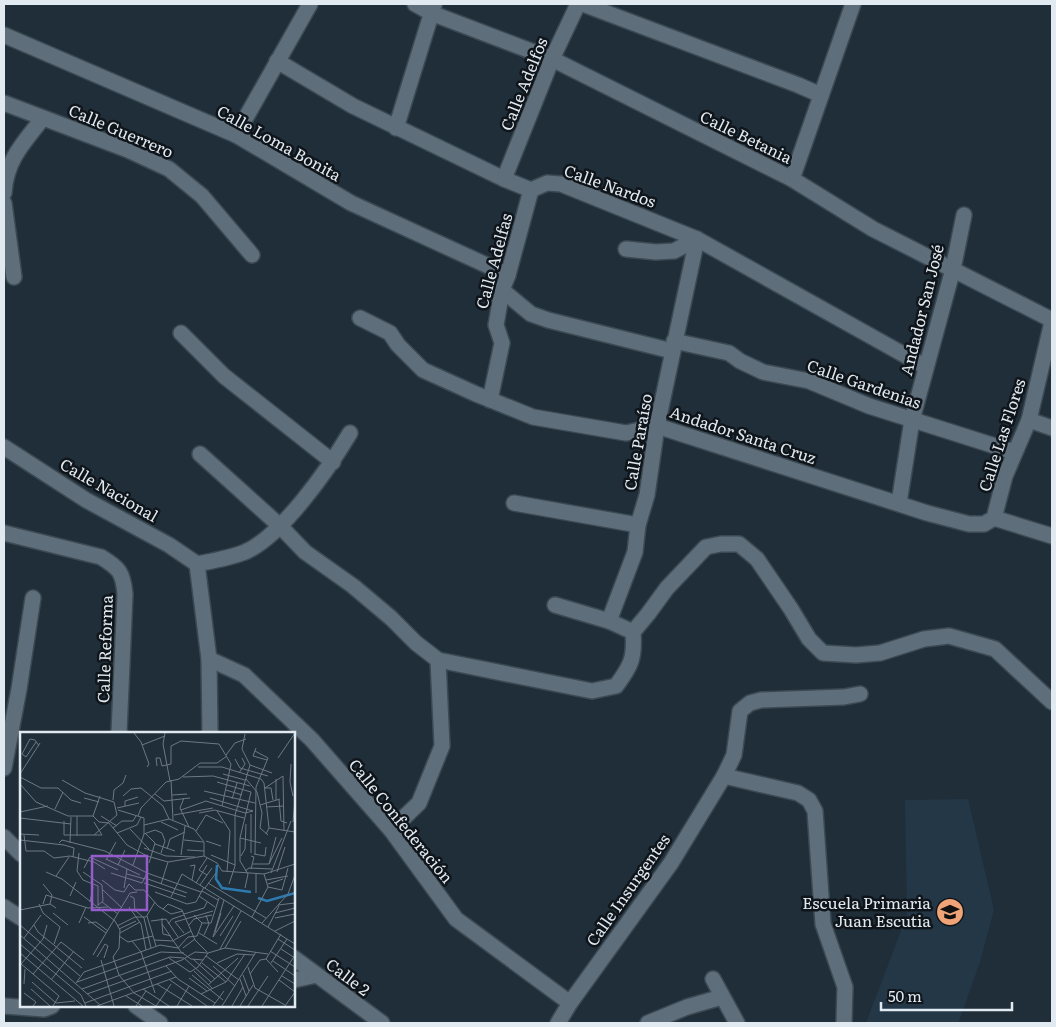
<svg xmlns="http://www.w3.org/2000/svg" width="1056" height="1027" font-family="Literata,serif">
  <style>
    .built { fill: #233747 }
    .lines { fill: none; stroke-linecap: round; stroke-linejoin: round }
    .minor-casing { stroke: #3c4952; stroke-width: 18 }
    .minor { stroke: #5e6e7b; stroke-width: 15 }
    .labels { text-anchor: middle; stroke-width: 5; stroke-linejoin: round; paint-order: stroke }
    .street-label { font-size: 16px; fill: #e1eaf1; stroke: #0f151a }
    .poi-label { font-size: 16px; fill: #e1eaf1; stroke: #0f151a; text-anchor: end }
    .inset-river { fill: none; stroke: #2e7aaf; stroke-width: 2.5 }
    .inset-road { fill: none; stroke: #6d7983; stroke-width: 1 }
    .view { fill: #945ccc; fill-opacity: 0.15; stroke: #945ccc; stroke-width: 2.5 }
    .inset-edge { fill: none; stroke: #e1eaf1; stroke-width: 2.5 }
  </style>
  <rect width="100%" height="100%" fill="#1f2e39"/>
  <path class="built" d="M968 799 994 910 980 962 959 1021 957 1023H866L907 915 905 800Z"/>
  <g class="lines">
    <g class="minor-casing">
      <g id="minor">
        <path d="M415 4 431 13 552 59 792 179 873 229 1052 320"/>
        <path d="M583 4 798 85 821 95"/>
        <path d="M4 35 236 135 351 203 508 275"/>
        <path d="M277 61 353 106 504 179 531 190 547 183 561 184 697 239 926 367"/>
        <path d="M4 103 128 150 169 169 202 196 252 255"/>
        <path d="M396 128 434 5"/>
        <path d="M236 135 310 4"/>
        <path d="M504 179 552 59 578 4"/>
        <path d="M792 179 853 4"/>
        <path d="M4 193C6 160 24 142 43 118"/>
        <path d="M4 203 14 277"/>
        <path d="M626 249 656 252 674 251 697 239"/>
        <path d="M502 290 531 314 548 320 672 351"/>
        <path d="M360 318 390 333 398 345 423 370 476 394 533 417 626 433 657 426 927 513 969 524H984L994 518 1005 476 1029 420 1052 322"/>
        <path d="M181 333 224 376 333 462"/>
        <path d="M674 341 729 353 740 361 763 372 809 381 869 406 1014 452"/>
        <path d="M490 400 502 343 496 325 502 290 508 275 531 190"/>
        <path d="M1029 420 1052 428"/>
        <path d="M4 447 86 500 169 545 197 564"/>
        <path d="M200 454 280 526 305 552 353 586 391 618 416 643 438 660 592 691 616 686C631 666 635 658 633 632L648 614 667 588 706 547 721 544H739L757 559 791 609 809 639 823 653 856 655 880 653 924 639 949 636 995 649 1052 702"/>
        <path d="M514 503 638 525"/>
        <path d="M899 503 912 420 953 269 964 215"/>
        <path d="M994 518 1052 536"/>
        <path d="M4 533 101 557C119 568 123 572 125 594L119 733"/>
        <path d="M197 564C212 561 230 558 245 552 282 536 329 468 350 433"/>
        <path d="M197 564 209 659 210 733"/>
        <path d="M555 605 609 621 633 632"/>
        <path d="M609 621 635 552 638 525 647 495 657 426 697 239"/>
        <path d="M209 659 244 675 312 740 391 830 456 919 570 1003"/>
        <path d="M4 768 19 689 33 598"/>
        <path d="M724 776 798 793 809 800 815 811 823 924 845 987 844 1023"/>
        <path d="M391 830 419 803 442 746 438 660"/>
        <path d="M4 837 21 854"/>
        <path d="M4 907 21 918"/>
        <path d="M294 958 382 1023"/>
        <path d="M713 979 737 1023"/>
        <path d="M294 980 317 975"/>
        <path d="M4 1006 44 1009 52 1006"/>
        <path d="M136 1006 160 1023"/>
        <path d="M558 1023 570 1003 671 863 724 776 734 755 740 711 750 703 761 700 844 697 860 694"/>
        <path d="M648 1023 687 1007 722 997"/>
      </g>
    </g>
    <use href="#minor" class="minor"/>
  </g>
  <defs>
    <g id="school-disc" transform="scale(1.4375)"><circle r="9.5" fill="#efa377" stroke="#0f151a"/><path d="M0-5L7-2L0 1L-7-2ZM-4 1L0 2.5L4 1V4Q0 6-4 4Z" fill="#111"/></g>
  </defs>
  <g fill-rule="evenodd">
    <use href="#school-disc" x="950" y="912"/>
  </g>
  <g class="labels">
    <g class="street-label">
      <text transform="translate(524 84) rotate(-68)" y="6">Calle Adelfos</text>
      <text transform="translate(121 131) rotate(23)" y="6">Calle Guerrero</text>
      <text transform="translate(746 137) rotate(26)" y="6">Calle Betania</text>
      <text transform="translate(279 143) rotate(29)" y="6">Calle Loma Bonita</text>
      <text transform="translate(610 186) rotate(20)" y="6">Calle Nardos</text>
      <text transform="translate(494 261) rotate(-75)" y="6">Calle Adelfas</text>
      <text transform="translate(922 310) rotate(-76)" y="6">Andador San José</text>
      <text transform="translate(864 384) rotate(19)" y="6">Calle Gardenias</text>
      <text transform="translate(743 435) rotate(18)" y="6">Andador Santa Cruz</text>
      <text transform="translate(1002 435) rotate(-72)" y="6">Calle Las Flores</text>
      <text transform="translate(638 442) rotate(-80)" y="6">Calle Paraíso</text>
      <text transform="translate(109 490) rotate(30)" y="6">Calle Nacional</text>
      <text transform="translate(105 649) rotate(-88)" y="6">Calle Reforma</text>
      <text transform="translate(401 821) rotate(51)" y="6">Calle Confederación</text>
      <text transform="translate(628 890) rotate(-55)" y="6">Calle Insurgentes</text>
      <text transform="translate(348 977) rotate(37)" y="6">Calle 2</text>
    </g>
    <g class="poi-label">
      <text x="931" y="909">Escuela Primaria<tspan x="931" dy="18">Juan Escutia</tspan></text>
    </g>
  </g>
  <g transform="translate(20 732)">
    <rect width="275" height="275" fill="#1f2e39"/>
    <path class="inset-river" d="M197 133 196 147 202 156 231 160M238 166 247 169 275 161"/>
    <path class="inset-road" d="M114 1 121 10 129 32 127 35M145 1 143 12 150 49M225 2 222 17 230 33 252 41M16 10 6 25 2 22 10 7 15 8 19 14M199 12 211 32 202 74M122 13 145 4M236 16 233 24 247 28M235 19 248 26 236 55 235 122M206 23 215 11 226 7M258 26 275 1M215 27 220 36 248 44M271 32 270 50 273 64M137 34 136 26H140L142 34 151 32V14L161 9 199 12M178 35H202L241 47M275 39V59M219 41 225 32 222 26M0 42 20 11M203 42 225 48M0 45 21 56H38L51 68 61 71M163 45 193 44 230 54M226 47 237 60 242 81 240 96 248 103M241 47 244 51 249 96 246 102M256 47V68M42 48 65 61 94 70 97 83 74 103M151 48 153 88M197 50 231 60 220 106V129L228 142 225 156M0 52 16 70 48 84H73L79 90 89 91 107 113 127 124 148 130 184 124M245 56 263 44 264 99M245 56H251L253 68M206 58 222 63M184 59 235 71M135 62 144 69 170 66M152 63 167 62M103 64 111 57 121 56 143 74 149 87M64 66 79 70M164 66 160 76 169 95M212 67 217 51M93 68 94 58 103 51 106 43M259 68 261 89 267 91M240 73 260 67M105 74V69L118 65M246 75 264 74M97 76 119 71M35 77 43 60M98 78 124 86V102L113 133M161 78 186 69 225 81 233 79 190 66M197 79 210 99 207 140M0 80 28 74M179 81 195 78 224 86M154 83 193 76M73 84 80 64M81 84 97 94M118 84 121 76 146 50 159 47 180 31H197L207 24M0 86 51 92M44 89V103H82L74 90M141 90 158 98M273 90 275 68M124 93 149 87 174 97 184 110V124L197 131 202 139 244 142 275 132M93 96 102 89H113L116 84M249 96 275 100M110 97 129 117M176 99 186 83 203 91M97 101 117 93 121 85M125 101 135 111 129 131M0 102 19 103M124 102 135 98 142 101 145 109 141 121M4 103 6 119H24L34 126 50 124 74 130 85 137M57 104V84M220 106 241 111M0 108 44 113 54 116 53 125M164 108 183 110M186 109 201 114M39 111 42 108 85 119 127 141 181 160M50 111 51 85M135 112 155 119M124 116 146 124 175 125M147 117 150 107 165 100M167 118 184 119M59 121 57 139 63 148 78 154V174M231 121V82M234 122 245 124 246 115M161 123 165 94M191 123 215 133M221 124 225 117 226 92M231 124 234 125 231 137M86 127 120 143M86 128 96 110M233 132H249M249 132 262 106M249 132 256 105M98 133 105 118M170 134 175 133 172 148M64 136 70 125 98 138M225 139 229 136 252 137M26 140 42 147 95 189 100 198 99 216 93 225 99 243 114 261 136 274M63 140 82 153M257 140 265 115M91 141 122 151 127 141M251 141 271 89M107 142 125 147M187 143 179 138 187 126M36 144 49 125M125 146 167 161M82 148 95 158 104 160 109 152 115 158H124L138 174 151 182 163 179M246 148 268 144M124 151 166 165M176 151 187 133M188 151 246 186M23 152 32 163 30 172 36 176M141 152 148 130M209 152 215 134V83L230 33M248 152 263 147M180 153 192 136M248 155 262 158 268 136M104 156 107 137M185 156 196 141M83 158 102 176M182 159 198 168M135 160 167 172 176 170 184 155M236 161V142M50 164 56 150M110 164 114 166 115 180M179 164 195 175M151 165 162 142 204 168 193 205M204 168 275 212M70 170 73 155M82 170 98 182M19 172 23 181 40 195M23 172 26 163 68 176 88 175M78 173 83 169 82 153M258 173 275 171M109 175 121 192 126 218M143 177 148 172 162 178 175 208 187 220M0 178 30 172M116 179 124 186 131 216M33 181 48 193M255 181 275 176M164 182 184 176 187 170M174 183 182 191H191L199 166M127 184 136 214M64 185 86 201M232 185 248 155 244 142M142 186V192L161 220 171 227 183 228M255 186 275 182M131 189 146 187 158 205M59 191 66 175M68 191 76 190 88 199M242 191 268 162 275 143M142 192 143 202 151 204M148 192 152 187 164 183M0 193 60 244M14 193 18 200 62 236M169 193 174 187 192 183M97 194 115 185H126L135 170M248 195 259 174M99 197 116 189M255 199 275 189M195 200 201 181M100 201 120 190M164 201 155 190 193 179M179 201 197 212M0 203 80 273M184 203 189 192 186 183M99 204 108 210 133 204M200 204 213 184M193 205 214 174M4 206 21 183M258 207 275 218M134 208 154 209M154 208 171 199M112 209 121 220 135 261M41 210 64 228M0 212 61 263 66 274M34 212 40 195M163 216 175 207M205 216 221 189M200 217 221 179M261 217 275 226M250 219 275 235M0 221 63 274M73 223 110 161 117 160M186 224 219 248M77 225 85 212 88 214 84 226M149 226 170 240 178 235 188 221M173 227 195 247M246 227 261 202M246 227 258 240M81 228 94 274M253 229 275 244M0 231 39 264 33 274M182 231 206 250M197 231 217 222 234 223M251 231 267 207M1 232 23 207 27 193M146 234 158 247 195 271M193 234 215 254M228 235 235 256 265 273M174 239 193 257M13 242 41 210M230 242 240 228 246 227M172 243 203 268M223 243 229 259M262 244 275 252M169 246 187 259M220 247 226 264M31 248 54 219M150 248 187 274M259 248 275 260M12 250 36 271 55 269M57 250 141 220 164 221M56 251 64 240 126 218 140 213 158 216 168 205 177 204 182 191M4 252 5 237M137 252 172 274M188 253 218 226M11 257 30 274M62 257 150 225 164 226 191 250M123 257 149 274M4 261 16 270 13 274M67 262 162 228 175 220 188 221 205 216 248 222M181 262 206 250 225 222M106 264 122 274M65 271 152 239M77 274 156 245M116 274 126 259M136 274 151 252M157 274 169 254M193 274 204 259M202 274 236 220M212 274 223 255M220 274 233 253M228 274 248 244M242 274 275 223M265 274 275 260"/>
    <path class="view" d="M72 124H127V178H72Z"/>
    <rect width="275" height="275" class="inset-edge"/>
  </g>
  <rect width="1056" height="1027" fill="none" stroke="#e1eaf1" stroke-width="10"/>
  <path d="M881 1002v8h131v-8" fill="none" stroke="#e1eaf1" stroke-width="2.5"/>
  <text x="888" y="1002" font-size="15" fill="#e1eaf1" stroke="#0f151a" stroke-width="4" paint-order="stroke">50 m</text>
</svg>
